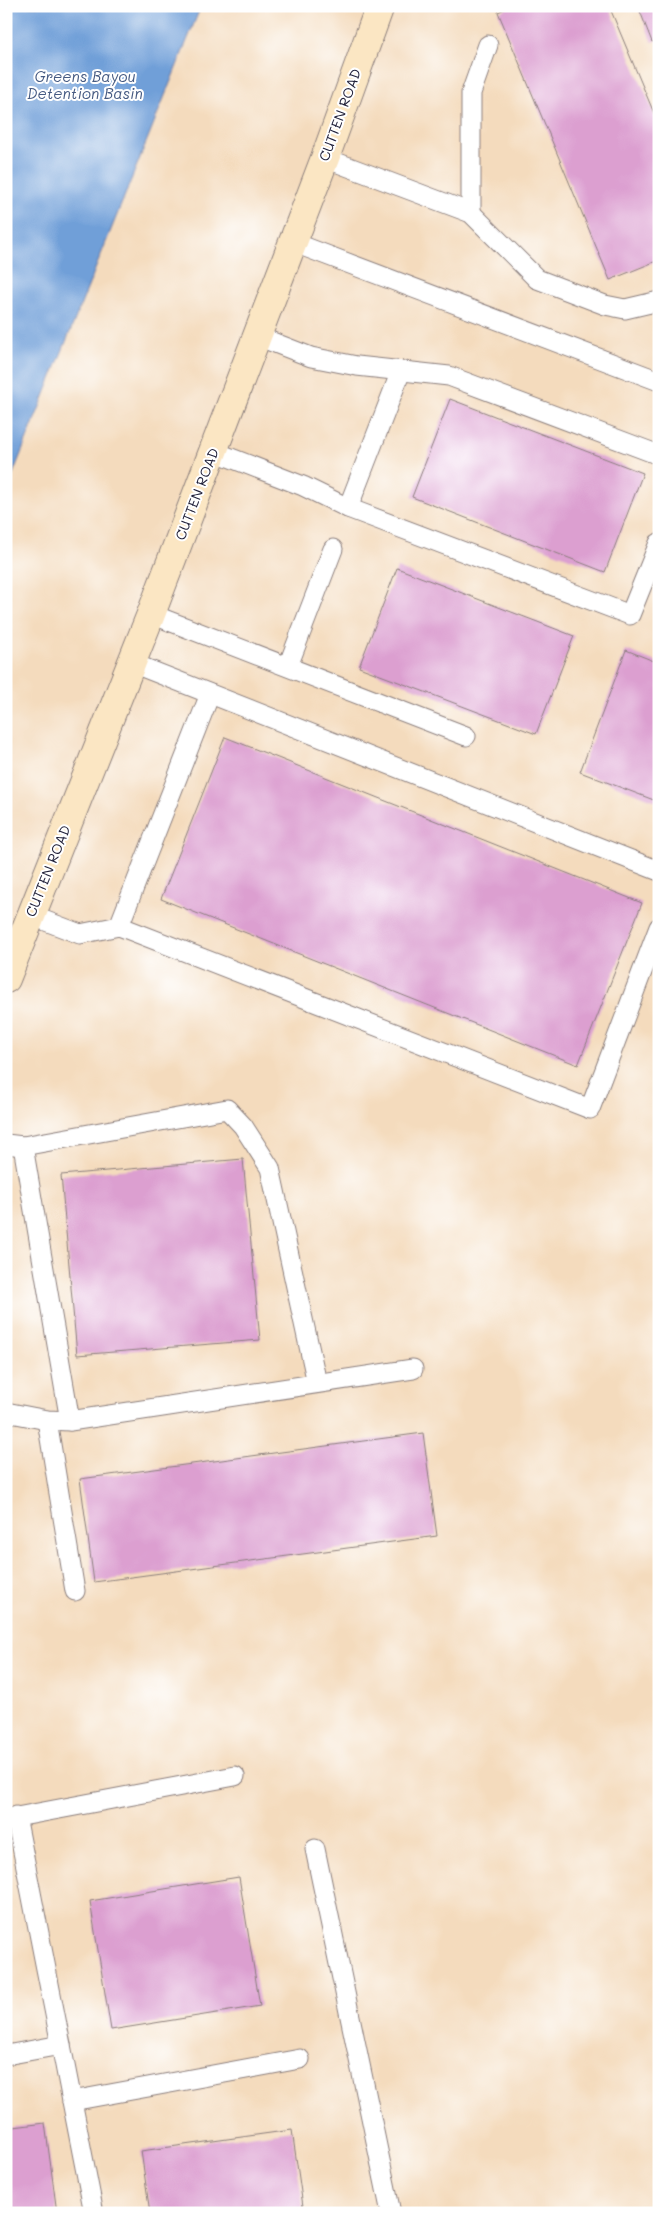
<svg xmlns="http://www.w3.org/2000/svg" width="665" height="2219" font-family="Mali,sans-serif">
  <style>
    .water { fill: #6f9fd8; stroke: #48608a }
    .building { fill: #dc9fd0 }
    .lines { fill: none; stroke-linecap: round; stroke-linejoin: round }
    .lane-casing { stroke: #8b7e7c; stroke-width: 21 }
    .secondary-casing { stroke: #8b7e7c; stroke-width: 30 }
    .lane { stroke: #fff; stroke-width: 19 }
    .secondary { stroke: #fbe6c3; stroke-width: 28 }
    .labels { text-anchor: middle; stroke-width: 4; stroke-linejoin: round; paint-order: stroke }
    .street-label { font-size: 14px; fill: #22223b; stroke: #fff }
    .water-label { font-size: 15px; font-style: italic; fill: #455a82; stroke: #fff }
  </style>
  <rect width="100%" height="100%" fill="#fff"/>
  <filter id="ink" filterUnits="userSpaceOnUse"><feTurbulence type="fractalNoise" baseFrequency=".02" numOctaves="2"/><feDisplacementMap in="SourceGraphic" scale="10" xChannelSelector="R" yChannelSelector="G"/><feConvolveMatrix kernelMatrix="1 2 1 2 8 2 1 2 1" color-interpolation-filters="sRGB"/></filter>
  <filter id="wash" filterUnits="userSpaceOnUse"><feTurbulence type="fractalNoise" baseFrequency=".0096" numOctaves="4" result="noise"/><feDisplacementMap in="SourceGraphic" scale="20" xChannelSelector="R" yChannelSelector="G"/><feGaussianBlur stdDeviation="1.12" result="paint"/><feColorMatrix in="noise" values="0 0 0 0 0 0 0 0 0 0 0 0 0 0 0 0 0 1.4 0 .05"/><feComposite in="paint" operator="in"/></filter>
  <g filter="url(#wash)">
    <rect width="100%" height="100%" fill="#f4dbbd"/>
    <path class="water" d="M6 6H201L6 491Z"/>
    <g id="blocks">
      <g class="building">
        <path d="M511 6H609L659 125V260L610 280 498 12Z"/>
        <path d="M638 6H659V39L652 42Z"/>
        <path d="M450 399 643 473 605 572 412 497Z"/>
        <path d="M397 568 574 636 536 734 359 667Z"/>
        <path d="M626 650 659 663V802L580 772Z"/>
        <path d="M225 737 642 903 578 1065 161 899Z"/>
        <path d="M243 1159 260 1340 77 1355 61 1175Z"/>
        <path d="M423 1433 437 1536 94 1582 80 1479Z"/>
        <path d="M239 1877 260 2006 111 2030 90 1901Z"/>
        <path d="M45 2123 57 2213H6V2128Z"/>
        <path d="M292 2130 304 2213H150L141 2151Z"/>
      </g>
    </g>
  </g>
  <g filter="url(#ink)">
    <use href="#blocks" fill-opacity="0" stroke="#8b7e7c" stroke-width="1"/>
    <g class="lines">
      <g class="lane-casing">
        <g id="lane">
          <path d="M325 158 471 213 537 279 605 305 625 309 659 301"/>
          <path d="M471 213V93L488 45"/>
          <path d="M292 242 659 381"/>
          <path d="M257 336 311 357 357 366 449 376 659 455"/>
          <path d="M213 451 303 486 348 508 630 615 659 543"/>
          <path d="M348 508 401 371"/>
          <path d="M151 614 466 736"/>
          <path d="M132 663 659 871"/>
          <path d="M288 666 333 549"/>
          <path d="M30 915 80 934 119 926 590 1109 659 927"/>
          <path d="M119 926 210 694"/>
          <path d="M6 1144 23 1146 227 1109 243 1126 270 1168 317 1383"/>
          <path d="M23 1146 70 1421"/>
          <path d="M6 1412 47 1420 70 1421 413 1369"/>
          <path d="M47 1420 75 1591"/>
          <path d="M16 1816 94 2213"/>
          <path d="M6 1819 235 1776"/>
          <path d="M315 1849 391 2213"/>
          <path d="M6 2055 61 2045"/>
          <path d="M72 2101 300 2059"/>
        </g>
      </g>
      <g class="secondary-casing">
        <path id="secondary" d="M6 979 151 614 325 158 380 6"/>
      </g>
      <use href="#lane" class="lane"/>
      <use href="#secondary" class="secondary"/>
    </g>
  </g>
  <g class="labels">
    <g class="street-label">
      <text transform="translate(340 115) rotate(-70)" y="5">CUTTEN ROAD</text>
      <text transform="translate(197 494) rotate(-69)" y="5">CUTTEN ROAD</text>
      <text transform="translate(48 871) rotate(-68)" y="5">CUTTEN ROAD</text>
    </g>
    <g class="water-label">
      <text x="85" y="82">Greens Bayou<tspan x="85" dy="17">Detention Basin</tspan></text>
    </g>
  </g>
  <rect width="665" height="2219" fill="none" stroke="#fff" stroke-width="25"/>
</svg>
